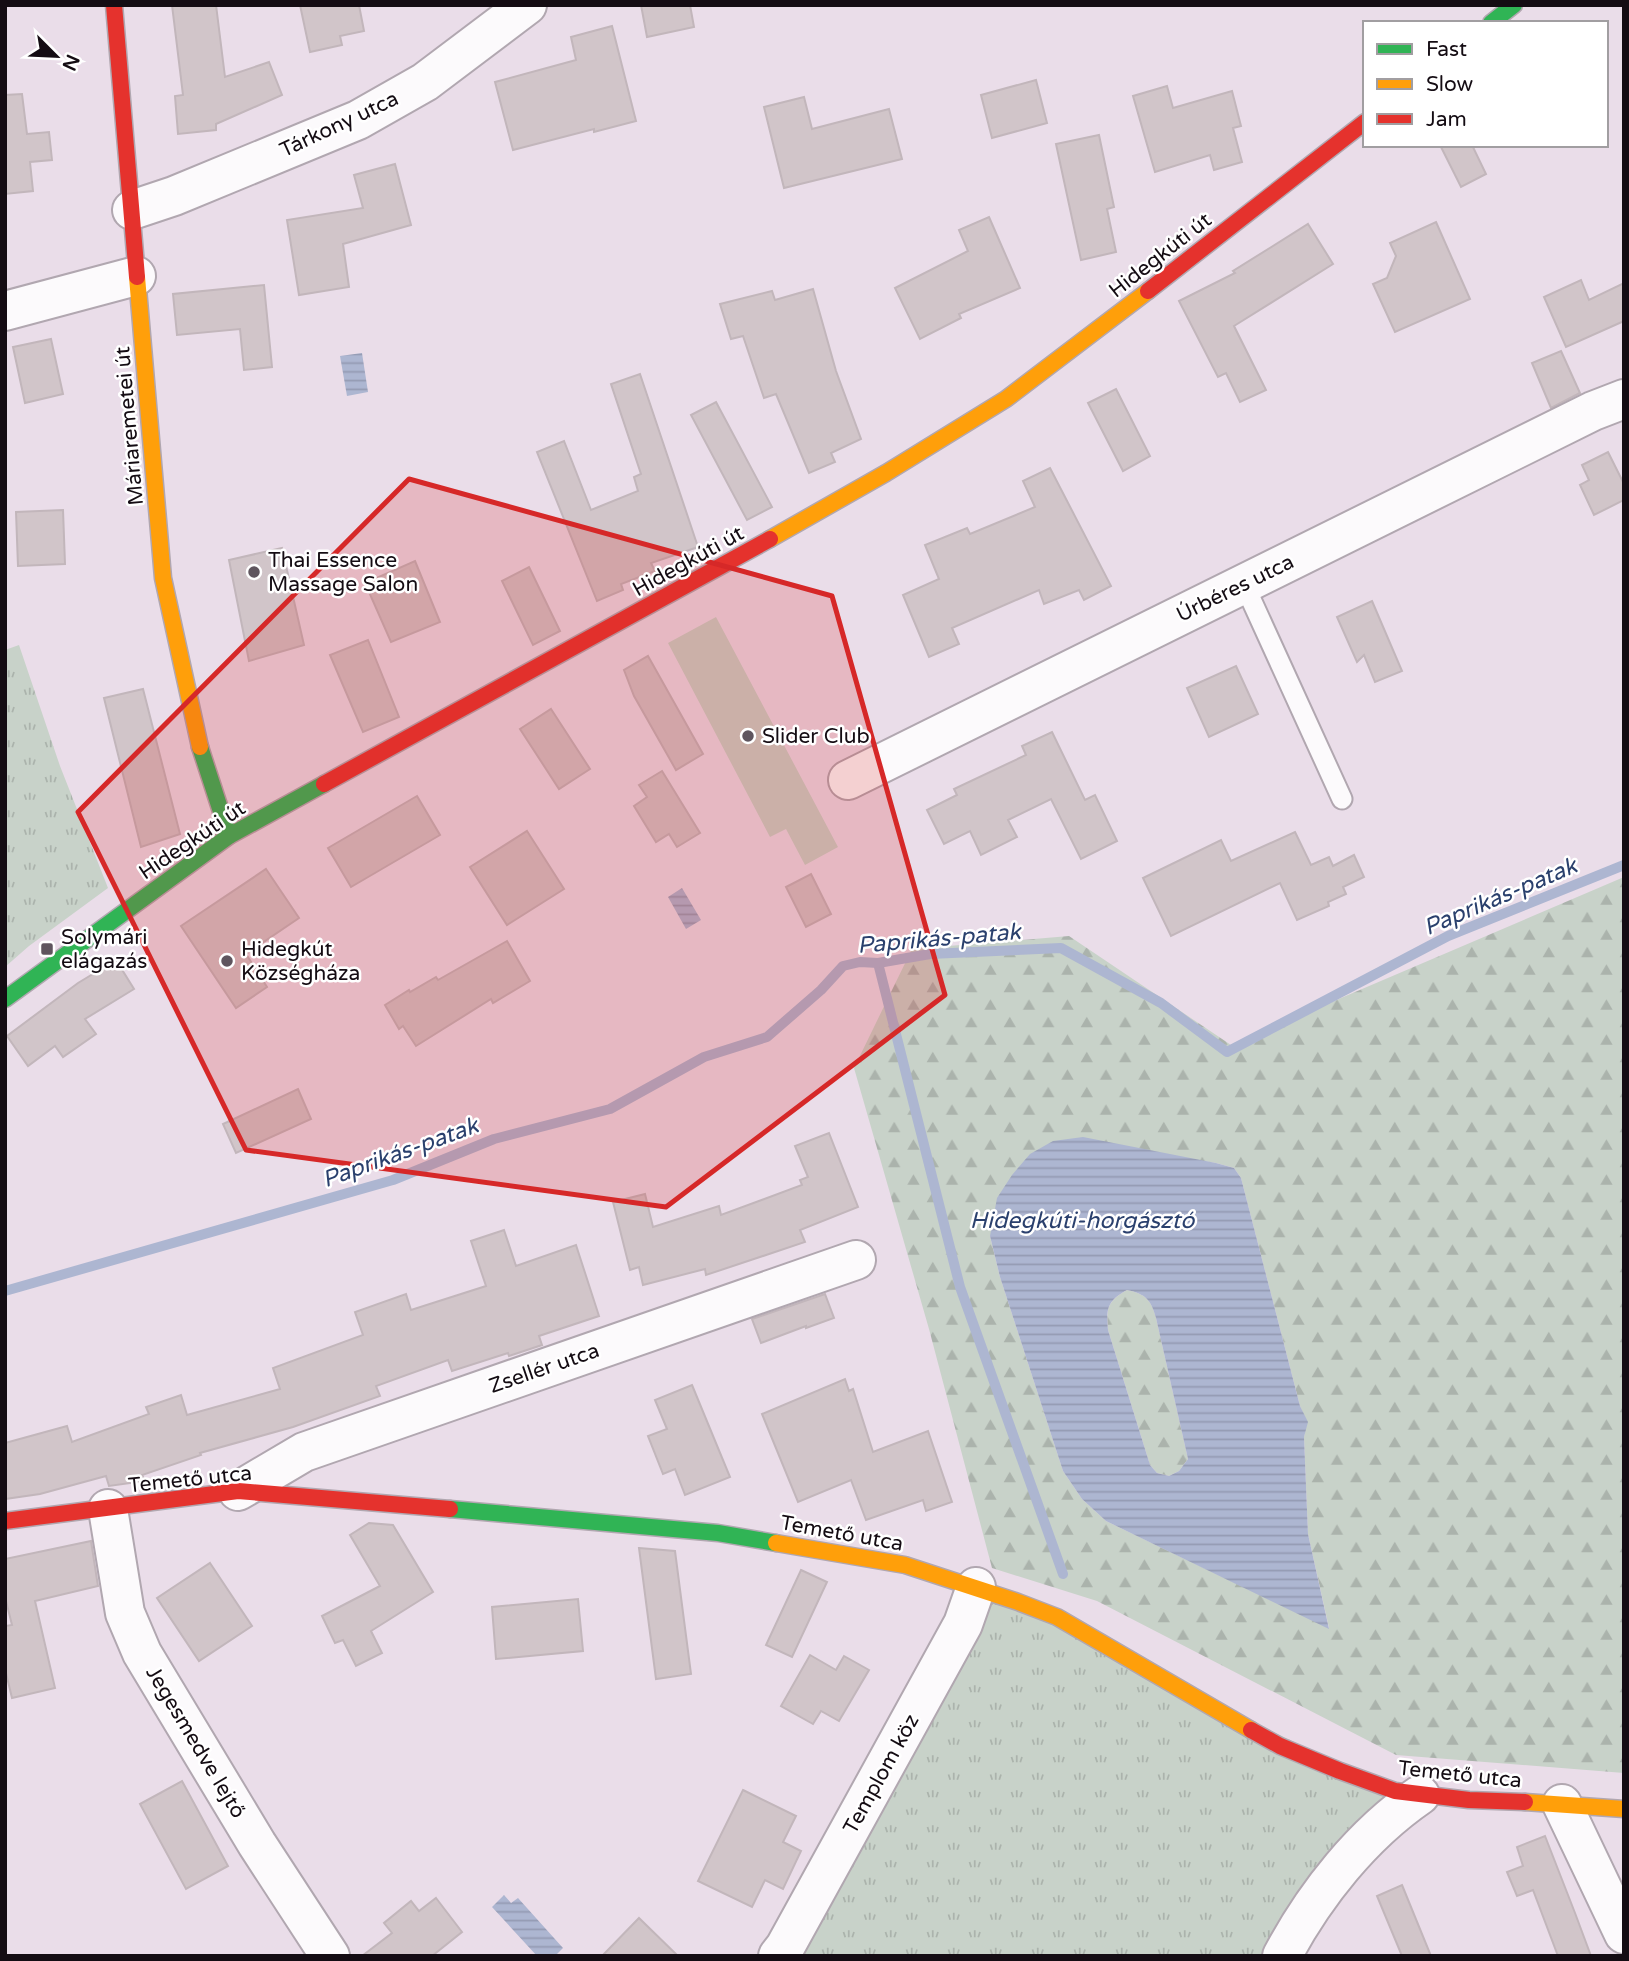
<svg xmlns="http://www.w3.org/2000/svg" width="1629" height="1961" font-family="'Varela Round',sans-serif">
  <style>
    .grass { fill: url(#grass-tufts) }
    .forest { fill: url(#forest-firs); fill-rule: evenodd }
    .pitch { fill: #c8d2c9 }
    .water { fill: url(#water-rules); fill-rule: evenodd }
    .lines { fill: none; stroke-linecap: round; stroke-linejoin: round }
    .stream { stroke: #adb6d1; stroke-width: 10 }
    .building { fill: #d1c5c9; stroke: #c2b6bb; stroke-width: 2 }
    .lane-casing { stroke: #b1a7b0; stroke-width: 23 }
    .street-casing { stroke: #b1a7b0; stroke-width: 42 }
    .fast-casing { stroke: #b1a7b0; stroke-width: 19 }
    .slow-casing { stroke: #b1a7b0; stroke-width: 19 }
    .jam-casing { stroke: #b1a7b0; stroke-width: 19 }
    .lane { stroke: #fcfafc; stroke-width: 19 }
    .street { stroke: #fcfafc; stroke-width: 38 }
    .fast { stroke: #30b455; stroke-width: 16 }
    .slow { stroke: #ff9f0a; stroke-width: 16 }
    .jam { stroke: #e5322d; stroke-width: 16 }
    .marked { fill: #d62828; fill-opacity: 0.2; stroke: #d62828; stroke-width: 5; stroke-linejoin: round }
    .poi-dot { fill: #5f555e; stroke: #fff; stroke-width: 2.5 }
    .labels { text-anchor: middle; stroke-width: 5; stroke-linejoin: round; paint-order: stroke }
    .street-label { font-size: 21px; fill: #140c13; stroke: #fff }
    .poi-label { font-size: 21px; fill: #140c13; stroke: #fff; text-anchor: start }
    .water-label { font-size: 23px; font-style: italic; fill: #2a406d; stroke: #fff }
  </style>
  <defs>
    <pattern id="grass-tufts" width="24" height="20" patternUnits="userSpaceOnUse" patternTransform="scale(1.75)"><rect width="24" height="20" fill="#c8d2c9"/><path d="M3 7l-1-3M5 7V3M7 7l1-3M15 17l-1-3M17 17v-4M19 17l1-3" fill="none" stroke="#abb3ac"/></pattern>
    <pattern id="forest-firs" width="22" height="20" patternUnits="userSpaceOnUse" patternTransform="scale(1.75)"><rect width="22" height="20" fill="#c8d2c9"/><path d="M5 1l3.5 6h-7zM16 11l3.5 6h-7z" fill="#abb3ac"/></pattern>
    <pattern id="water-rules" width="6" height="5" patternUnits="userSpaceOnUse" patternTransform="scale(1.75)"><rect width="6" height="5" fill="#adb6d1"/><path d="M0 2.5h6" fill="none" stroke="#949bb3"/></pattern>
  </defs>
  <rect width="100%" height="100%" fill="#eadde9"/>
  <g class="grass">
    <path d="M19 645 60 766 108 888 29 946 5 967V650Z"/>
    <path d="M976 1587 1395 1791 1282 1956H778Z"/>
  </g>
  <g class="forest">
    <path d="M1624 877V1773L1396 1755 1097 1601 992 1568 929 1329 854 1068 912 949 1069 936 1231 1045ZM1178 1157 1216 1163 1234 1168 1241 1178 1300 1406 1307 1422 1304 1437 1308 1534 1329 1628 1106 1521 1082 1499 1063 1471 1000 1277 990 1236Z"/>
    <path d="M1127 1290C1146 1294 1151 1300 1156 1318L1188 1459 1179 1471 1169 1476 1157 1473 1150 1465 1108 1330C1106 1309 1107 1301 1127 1290Z"/>
  </g>
  <path class="pitch" d="M716 617 838 847 805 865 786 829 770 837 668 643Z"/>
  <g class="water">
    <path d="M362 353 368 392 347 396 340 356Z"/>
    <path d="M682 888 701 920 686 929 668 897Z"/>
    <path d="M1083 1137 1216 1163 1234 1168 1241 1178 1300 1406 1308 1422 1304 1437 1308 1534 1329 1629 1106 1521 1082 1499 1063 1471 1000 1277 990 1236 997 1198 1012 1175 1030 1154 1053 1141ZM1127 1290C1146 1294 1151 1300 1156 1318L1188 1459 1179 1471 1169 1476 1157 1473 1150 1465 1108 1330C1106 1309 1107 1301 1127 1290Z"/>
    <path d="M504 1895 511 1903 518 1898 563 1948 555 1956H537L492 1907Z"/>
  </g>
  <g class="lines">
    <g class="stream">
      <path d="M878 963 960 1287 1063 1574"/>
      <path d="M5 1291 393 1180 494 1139 610 1109 704 1057 767 1037 821 990 843 966 860 962 878 963 930 954 1061 948 1161 1003 1227 1052 1448 936 1624 865"/>
    </g>
  </g>
  <g class="building">
    <path d="M172 5H216L225 77 269 62 282 95 216 124V130L178 134 175 96 183 95Z"/>
    <path d="M300 5H359L364 31 340 36 342 45 310 52Z"/>
    <path d="M641 5H690L694 27 647 37Z"/>
    <path d="M612 26 636 121 594 132V129L513 150 495 82 576 60 571 37Z"/>
    <path d="M1036 80 1047 123 992 138 981 95Z"/>
    <path d="M1167 86 1173 108 1232 91 1241 126 1233 128 1242 162 1214 170 1210 155 1155 172 1133 96Z"/>
    <path d="M22 94 27 134 49 132 52 160 30 162 33 191 5 194V95Z"/>
    <path d="M804 97 812 129 889 109 902 159 784 188 764 107Z"/>
    <path d="M1099 135 1114 207 1107 209 1116 252 1081 260 1056 144Z"/>
    <path d="M1440 145H1472L1486 174 1461 187Z"/>
    <path d="M395 164 411 225 343 244 349 287 299 295 287 220 363 208 354 175Z"/>
    <path d="M989 217 1020 288 959 314 961 318 920 339 895 288 968 251 959 230Z"/>
    <path d="M1436 222 1470 299 1395 332 1373 284 1387 278 1396 256 1390 243Z"/>
    <path d="M1308 224 1333 264 1234 326 1266 390 1240 402 1226 373 1218 377 1179 301 1235 273 1233 271Z"/>
    <path d="M1581 280 1589 300 1624 283V321L1566 347 1544 297Z"/>
    <path d="M264 285 272 367 244 370 240 329 177 335 173 294Z"/>
    <path d="M813 289 836 371 861 439 831 453 835 462 809 473 776 394 764 398 743 336 731 339 720 304 772 291 775 300Z"/>
    <path d="M51 339 63 394 25 403 13 347Z"/>
    <path d="M1561 351 1580 393 1551 408 1532 363Z"/>
    <path d="M640 374 698 547 651 563 655 571 621 584 623 590 597 601 537 452 564 441 591 510 638 491 634 477 641 474 611 384Z"/>
    <path d="M1116 389 1150 456 1123 471 1088 403Z"/>
    <path d="M716 402 772 507 747 520 691 415Z"/>
    <path d="M1608 452 1624 484V500L1594 515 1580 485 1589 480 1582 465Z"/>
    <path d="M1050 468 1111 586 1084 600 1079 590 1044 604 1039 590 952 628 959 644 929 657 903 595 939 579 925 545 967 528 970 534 1035 507 1023 481Z"/>
    <path d="M63 510 65 564 18 566 16 512Z"/>
    <path d="M282 548 304 645 249 661 229 560Z"/>
    <path d="M415 561 440 622 391 642 365 583Z"/>
    <path d="M529 567 560 631 533 645 502 581Z"/>
    <path d="M1372 601 1402 671 1375 682 1364 655 1357 662 1337 617Z"/>
    <path d="M368 640 399 717 363 732 330 655Z"/>
    <path d="M648 656 703 754 676 770 634 696 624 670Z"/>
    <path d="M1236 666 1258 714 1209 737 1187 688Z"/>
    <path d="M143 689 180 834 141 847 104 698Z"/>
    <path d="M551 709 590 769 559 789 520 729Z"/>
    <path d="M1052 732 1085 800 1095 795 1117 841 1081 859 1051 799 1008 820 1017 837 981 855 970 831 944 844 927 810 957 795 954 789 1026 755 1022 746Z"/>
    <path d="M662 771 700 833 677 847 669 834 656 842 634 806 647 797 639 785Z"/>
    <path d="M417 796 440 835 351 887 328 848Z"/>
    <path d="M527 831 564 889 507 925 470 867Z"/>
    <path d="M1295 832 1311 865 1329 857 1333 866 1354 855 1364 877 1343 887 1346 894 1328 902 1329 906 1297 920 1280 883 1171 936 1143 878 1221 840 1231 861Z"/>
    <path d="M266 869 299 918 246 954 267 987 236 1008 181 926Z"/>
    <path d="M811 874 831 914 806 927 786 887Z"/>
    <path d="M507 941 530 981 493 1003 491 999 416 1046 403 1026 399 1029 385 1005 409 990 410 992 436 977 438 980Z"/>
    <path d="M116 960 134 989 85 1019 96 1034 63 1057 55 1046 28 1066 7 1036 78 983Z"/>
    <path d="M298 1089 311 1119 236 1153 223 1124Z"/>
    <path d="M829 1133 858 1207 800 1230 805 1242 706 1275 705 1269 643 1285 639 1267 630 1270 613 1202 645 1194 653 1227 719 1206 721 1215 802 1185 800 1180 808 1177 795 1146Z"/>
    <path d="M504 1230 516 1266 576 1245 599 1316 539 1336 542 1345 509 1356 508 1353 452 1371 448 1360 376 1386 380 1396 293 1427 200 1453 201 1455 142 1475 145 1481 109 1486 106 1476 40 1494 5 1499V1443L67 1426 72 1442 149 1414 146 1407 181 1395 187 1415 280 1389 273 1368 363 1335 355 1312 406 1294 411 1310 486 1286 471 1241Z"/>
    <path d="M825 1294 834 1318 806 1328V1326L761 1343 752 1319Z"/>
    <path d="M845 1379 849 1391 853 1389 873 1452 928 1431 952 1502 926 1511 923 1500 866 1520 851 1480 798 1502 762 1414Z"/>
    <path d="M692 1385 730 1477 685 1495 675 1469 663 1474 648 1436 667 1429 655 1400Z"/>
    <path d="M369 1523 393 1525 433 1592 371 1631 382 1653 356 1666 343 1640 335 1643 322 1616 380 1586 350 1535Z"/>
    <path d="M91 1541 98 1586 35 1601 55 1688 12 1698 5 1669V1626L12 1625 5 1597V1559Z"/>
    <path d="M639 1548 675 1551 691 1674 656 1679Z"/>
    <path d="M210 1563 252 1626 199 1661 157 1598Z"/>
    <path d="M801 1570 827 1582 792 1657 766 1645Z"/>
    <path d="M578 1599 583 1651 496 1659 492 1607Z"/>
    <path d="M810 1655 836 1670 844 1656 869 1670 839 1721 821 1711 813 1724 781 1706Z"/>
    <path d="M182 1781 228 1866 186 1889 140 1804Z"/>
    <path d="M743 1790 796 1816 783 1842 801 1851 783 1889 765 1880 752 1907 698 1881Z"/>
    <path d="M1545 1836 1575 1913 1591 1956H1558L1533 1890 1517 1896 1507 1872 1523 1866 1517 1847Z"/>
    <path d="M1402 1885 1431 1956H1402L1377 1896Z"/>
    <path d="M436 1898 462 1932 432 1956H362L392 1933 384 1923 411 1901 419 1911Z"/>
    <path d="M639 1918 678 1956H602Z"/>
  </g>
  <g class="lines">
    <g class="lane-casing">
      <path id="lane" d="M1244 584 1342 799"/>
    </g>
    <g class="street-casing">
      <g id="street">
        <path d="M132 210 174 196 358 120 425 82 527 5"/>
        <path d="M5 311 136 276"/>
        <path d="M848 780 1593 411 1624 399"/>
        <path d="M238 1491 304 1452 856 1260"/>
        <path d="M108 1509 125 1613 142 1653 257 1844 330 1956"/>
        <path d="M1562 1804 1624 1934"/>
        <path d="M778 1956 785 1947 963 1624 976 1587"/>
        <path d="M1282 1956C1315 1894 1362 1835 1420 1795"/>
      </g>
    </g>
    <g class="fast-casing">
      <g id="fast">
        <path d="M1491 23 1514 5"/>
        <path d="M200 747 229 836"/>
        <path d="M5 999 229 836 324 784"/>
        <path d="M450 1509 718 1533 776 1543"/>
      </g>
    </g>
    <g class="slow-casing">
      <g id="slow">
        <path d="M137 277 163 578 200 747"/>
        <path d="M770 539 886 473 1006 399 1148 291"/>
        <path d="M776 1543 905 1565 1018 1602 1057 1617 1251 1730"/>
        <path d="M1525 1802 1624 1809"/>
      </g>
    </g>
    <g class="jam-casing">
      <g id="jam">
        <path d="M114 5 137 277"/>
        <path d="M1148 291 1365 122"/>
        <path d="M324 784 770 539"/>
        <path d="M5 1521 238 1491 450 1509"/>
        <path d="M1251 1730 1280 1746 1340 1771 1395 1791 1469 1800 1525 1802"/>
      </g>
    </g>
    <use href="#lane" class="lane"/>
    <use href="#street" class="street"/>
    <use href="#fast" class="fast"/>
    <use href="#slow" class="slow"/>
    <use href="#jam" class="jam"/>
  </g>
  <path class="marked" d="M409 479 832 596 945 995 666 1207 246 1150 78 812Z"/>
  <g class="poi-dot">
    <circle cx="254" cy="572" r="7"/>
    <circle cx="748" cy="736" r="7"/>
    <rect x="40" y="942" width="14" height="14" rx="3.5"/>
    <circle cx="227" cy="961" r="7"/>
  </g>
  <g class="labels">
    <g class="street-label">
      <text transform="translate(339 124) rotate(-25)" y="7">Tárkony utca</text>
      <text transform="translate(1160 255) rotate(-38)" y="7">Hidegkúti út</text>
      <text transform="translate(129 426) rotate(-95)" y="7">Máriaremetei út</text>
      <text transform="translate(688 561) rotate(-29)" y="7">Hidegkúti út</text>
      <text transform="translate(1235 588) rotate(-26)" y="7">Úrbéres utca</text>
      <text transform="translate(192 840) rotate(-34)" y="7">Hidegkúti út</text>
      <text transform="translate(544 1368) rotate(-19)" y="7">Zsellér utca</text>
      <text transform="translate(190 1479) rotate(-6)" y="7">Temető utca</text>
      <text transform="translate(842 1533) rotate(10)" y="7">Temető utca</text>
      <text transform="translate(196 1742) rotate(59)" y="7">Jegesmedve lejtő</text>
      <text transform="translate(881 1774) rotate(-61)" y="7">Templom köz</text>
      <text transform="translate(1460 1774) rotate(6)" y="7">Temető utca</text>
    </g>
    <g class="poi-label">
      <text x="268" y="567">Thai Essence<tspan x="268" dy="24">Massage Salon</tspan></text>
      <text x="762" y="743">Slider Club</text>
      <text x="61" y="944">Solymári<tspan x="61" dy="24">elágazás</tspan></text>
      <text x="241" y="956">Hidegkút<tspan x="241" dy="24">Községháza</tspan></text>
    </g>
    <g class="water-label">
      <text transform="translate(1500 896) rotate(-23)" y="8">Paprikás-patak</text>
      <text transform="translate(939 938) rotate(-5)" y="8">Paprikás-patak</text>
      <text transform="translate(400 1152) rotate(-20)" y="8">Paprikás-patak</text>
      <text x="1082" y="1228">Hidegkúti-horgásztó</text>
    </g>
  </g>
  <rect width="1629" height="1961" fill="none" stroke="#140c13" stroke-width="14"/>
  <rect x="1363" y="21" width="245" height="126" fill="#ffffff" stroke="#a19ea1" stroke-width="2"/>
  <rect x="1377" y="44" width="35" height="10" fill="#30b455" stroke="#a19ea1" stroke-width="2"/>
  <text x="1426" y="56" font-size="21" fill="#140c13">Fast</text>
  <rect x="1377" y="79" width="35" height="10" fill="#ff9f0a" stroke="#a19ea1" stroke-width="2"/>
  <text x="1426" y="91" font-size="21" fill="#140c13">Slow</text>
  <rect x="1377" y="114" width="35" height="10" fill="#e5322d" stroke="#a19ea1" stroke-width="2"/>
  <text x="1426" y="126" font-size="21" fill="#140c13">Jam</text>
  <g transform="translate(56 56) rotate(114)" stroke="#ffffff" stroke-width="5" paint-order="stroke">
  <path d="M0-5L12 26L0 18L-12 26Z" fill="#140c13"/>
  <text y="-10" font-size="19" font-weight="bold" text-anchor="middle" fill="#140c13">N</text>
  </g>
</svg>
